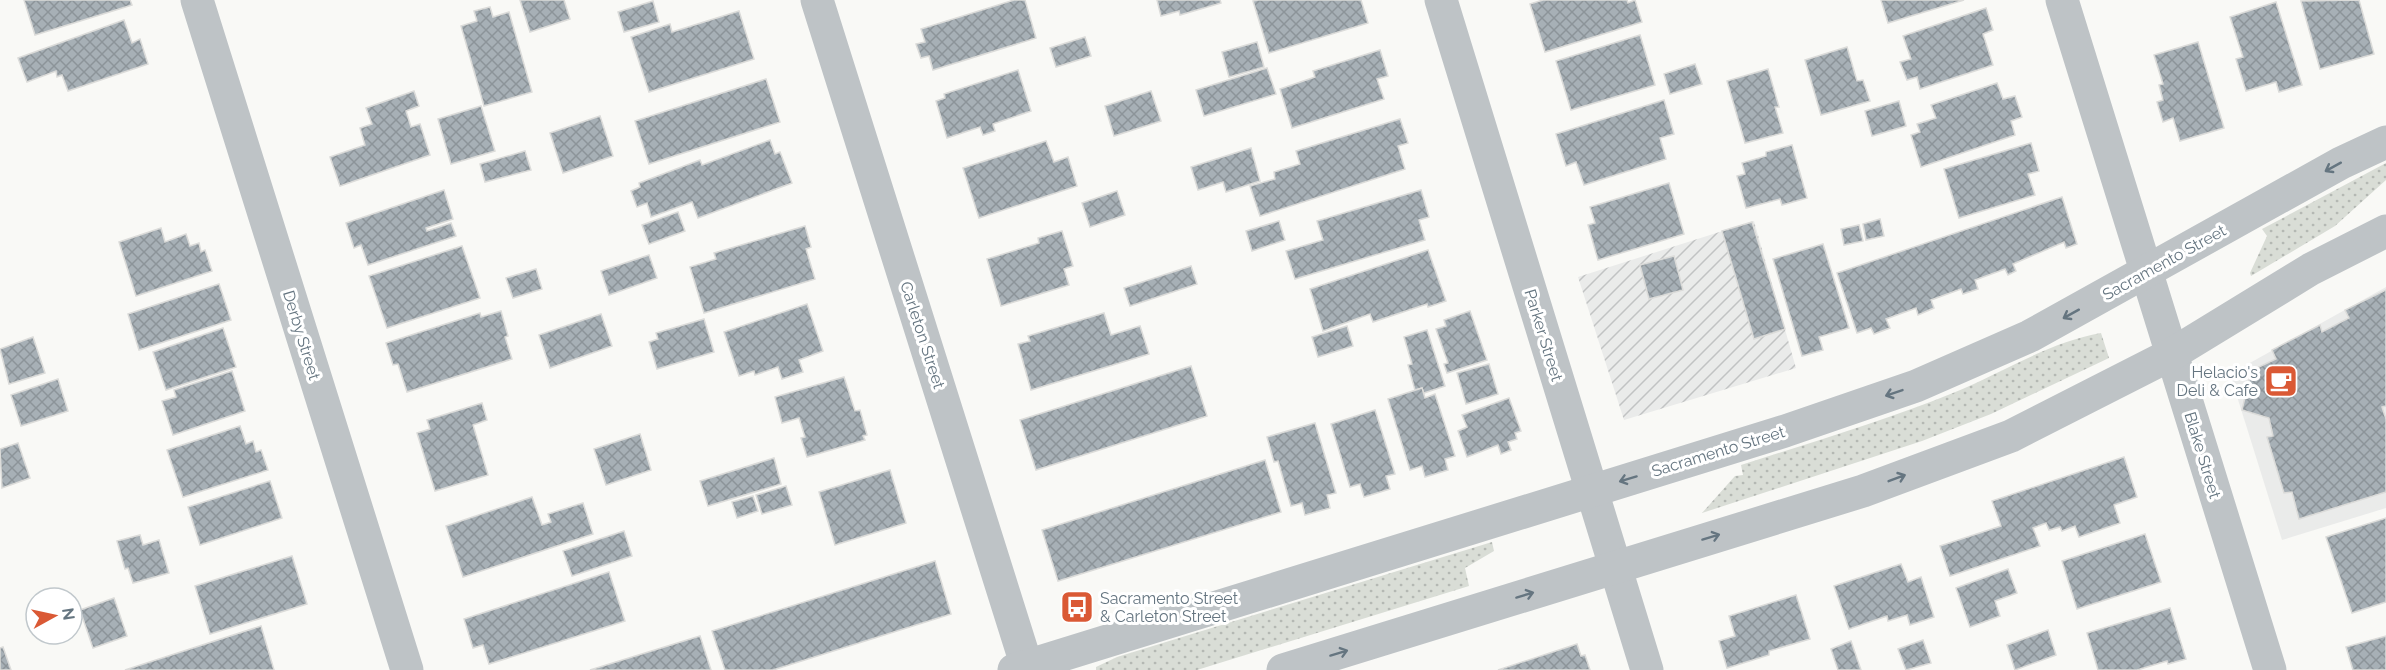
<svg xmlns="http://www.w3.org/2000/svg" width="2386" height="670" font-family="Raleway,sans-serif">
  <style>
    .built { fill: #eaebea }
    .industrial { fill: url(#industrial-furrows) }
    .grass { fill: url(#grass-dots) }
    .building { fill: url(#building-cross-hatch); stroke: #dbdbd9; stroke-width: 1.5 }
    .lines { fill: none; stroke-linecap: round; stroke-linejoin: round }
    .minor { stroke: #bec3c6; stroke-width: 33 }
    .tertiary { stroke: #bec3c6; stroke-width: 33 }
    .oneway { stroke: #657580 }
    .labels { text-anchor: middle; stroke-width: 6; stroke-linejoin: round; paint-order: stroke }
    .street-label { font-size: 16px; fill: #657580; stroke: #fff }
    .poi-label { font-size: 16px; fill: #657580; stroke: #fff; text-anchor: end }
  </style>
  <defs>
    <pattern id="industrial-furrows" width="10" height="10" patternUnits="userSpaceOnUse" patternTransform="scale(1.5)"><rect width="10" height="10" fill="#eaebea"/><path d="M-1 1l2-2M0 10L10 0M9 11l2-2" fill="none" stroke="#c1c3c3"/></pattern>
    <pattern id="grass-dots" width="8" height="8" patternUnits="userSpaceOnUse" patternTransform="scale(1.5)"><rect width="8" height="8" fill="#d9ddd6"/><path d="M2 2h.1M6 6h.1" fill="none" stroke="#b4b8b3" stroke-width="1.8" stroke-linecap="round"/></pattern>
    <pattern id="building-cross-hatch" width="8" height="8" patternUnits="userSpaceOnUse" patternTransform="scale(1.5)"><rect width="8" height="8" fill="#a7b0b6"/><path d="M0 0l8 8M0 8l8-8" fill="none" stroke="#8c9499"/></pattern>
  </defs>
  <rect width="100%" height="100%" fill="#f9f9f6"/>
  <path class="built" d="M2386 287V508L2282 540 2230 374Z"/>
  <path class="industrial" d="M1754 221 1796 368 1624 420 1578 277Z"/>
  <g class="grass">
    <path d="M2386 163V180L2335 226 2251 276 2250 273 2267 236 2262 229Z"/>
    <path d="M2101 333 2109 358 1991 414 1922 441 1702 513 1735 476 1743 475 1741 465C1812 442 1884 421 1953 393 2002 373 2049 342 2101 333Z"/>
    <path d="M1492 542 1494 551 1465 568 1469 586 1197 670H1096V667L1117 657Z"/>
  </g>
  <g class="building">
    <path d="M24 0H130L132 5 35 35Z"/>
    <path d="M520 0H564L570 19 530 32Z"/>
    <path d="M1014 0H1025L1036 38 933 70 929 56 921 58 916 44 925 42 921 29Z"/>
    <path d="M1157 0H1220L1221 3 1180 15 1179 11 1161 16Z"/>
    <path d="M1258 0H1361L1368 23 1269 53 1253 1Z"/>
    <path d="M1543 0H1627L1628 3 1635 0 1642 22 1545 52 1530 4Z"/>
    <path d="M1881 0H1964L1888 23Z"/>
    <path d="M2359 0 2374 54 2320 69 2301 1Z"/>
    <path d="M653 1 659 22 624 32 618 12Z"/>
    <path d="M2276 2 2302 85 2279 92 2276 82 2246 91 2236 59 2243 57 2230 17Z"/>
    <path d="M490 7 493 17 509 12 532 92 484 106 461 26 477 21 474 11Z"/>
    <path d="M1986 8 1993 30 1983 34 1993 65 1920 89 1917 77 1907 80 1900 62 1911 59 1903 36Z"/>
    <path d="M739 11 754 59 649 92 631 37 670 24 672 32Z"/>
    <path d="M124 20 132 43 140 39 148 64 68 91 62 75 57 77 56 71 27 82 18 58Z"/>
    <path d="M1640 35 1655 85 1571 110 1556 61Z"/>
    <path d="M1085 37 1091 56 1056 67 1050 48Z"/>
    <path d="M1257 42 1264 67 1229 77 1222 52Z"/>
    <path d="M2198 42 2224 128 2180 141 2173 118 2163 122 2157 102 2163 100 2159 85 2163 84 2154 55Z"/>
    <path d="M1847 47 1857 81 1863 80 1870 101 1821 115 1805 60Z"/>
    <path d="M1380 50 1388 76 1377 79 1384 99 1292 128 1280 89 1315 77 1313 71Z"/>
    <path d="M1695 64 1702 84 1670 94 1664 74Z"/>
    <path d="M1267 68 1276 94 1204 116 1196 90Z"/>
    <path d="M1768 69 1779 107H1775L1783 133 1745 143 1727 81Z"/>
    <path d="M1018 70 1031 111 993 124 995 131 983 135 980 127 947 138 936 101 945 98 944 94Z"/>
    <path d="M766 79 780 122 649 164 635 121Z"/>
    <path d="M1997 83 2003 99 2015 96 2022 117 2011 121 2015 135 1921 167 1911 135 1920 132 1917 124 1936 118 1931 105Z"/>
    <path d="M414 91 419 106 406 111 411 127 420 124 430 155 340 186 330 157 365 145 360 128 372 124 366 108Z"/>
    <path d="M1151 91 1161 121 1114 136 1105 106Z"/>
    <path d="M1664 100 1674 134 1660 138 1666 159 1584 185 1576 162 1566 166 1556 134Z"/>
    <path d="M1899 101 1906 126 1872 136 1865 111Z"/>
    <path d="M481 106 495 151 451 164 438 119Z"/>
    <path d="M600 116 613 156 563 173 550 133Z"/>
    <path d="M1400 119 1408 143 1398 146 1405 169 1260 216 1250 186 1275 179 1274 172 1300 164 1296 151Z"/>
    <path d="M770 140 775 154 780 152 792 183 698 218 692 202 651 217 647 203 637 207 631 191 640 187 639 183 700 160 702 165Z"/>
    <path d="M1046 141 1054 162 1068 157 1077 186 979 218 963 168Z"/>
    <path d="M2031 143 2039 171 2028 174 2035 195 1959 218 1944 169Z"/>
    <path d="M1792 145 1807 198 1782 205 1780 199 1746 208 1737 176 1745 174 1742 163 1766 156V152Z"/>
    <path d="M1251 148 1260 181 1226 192 1223 182 1198 190 1191 167Z"/>
    <path d="M525 151 531 170 485 182 480 164Z"/>
    <path d="M1669 183 1684 234 1598 260 1588 225 1595 223 1590 207Z"/>
    <path d="M444 190 453 219 426 228 427 231 451 223 456 236 368 265 361 245 354 248 346 223Z"/>
    <path d="M1421 190 1429 217 1419 220 1425 240 1295 279 1286 251 1323 240 1317 221Z"/>
    <path d="M1117 191 1125 215 1090 227 1082 203Z"/>
    <path d="M2062 197 2077 244 2066 248 2064 242 2013 264 2016 271 2008 275 2005 269 1975 280 1978 289 1963 294 1961 289 1931 300 1934 308 1918 315 1916 308 1886 319 1890 328 1874 334 1871 328 1857 333 1837 273Z"/>
    <path d="M678 212 685 231 649 244 642 225Z"/>
    <path d="M1880 219 1884 236 1866 240 1863 224Z"/>
    <path d="M1279 221 1285 240 1252 251 1246 231Z"/>
    <path d="M1752 222 1785 329 1754 339 1722 231Z"/>
    <path d="M1859 225 1863 241 1844 245 1841 229Z"/>
    <path d="M805 226 811 247 806 249 815 279 704 313 690 267 716 259 714 253Z"/>
    <path d="M161 228 165 242 186 234 190 246 199 243 201 252 205 250 212 271 136 296 119 242Z"/>
    <path d="M1062 231 1073 266 1064 269 1069 285 1001 306 987 259 1039 243 1038 238Z"/>
    <path d="M1823 244 1849 328 1819 337 1823 350 1802 356 1773 259Z"/>
    <path d="M462 246 480 298 387 328 369 276Z"/>
    <path d="M1428 250 1446 301 1428 307 1427 304 1373 322 1370 314 1323 331 1310 289Z"/>
    <path d="M649 255 657 278 609 295 601 271Z"/>
    <path d="M1674 256 1683 290 1649 299 1640 265Z"/>
    <path d="M1191 266 1197 284 1130 306 1124 288Z"/>
    <path d="M536 269 542 289 513 298 506 278Z"/>
    <path d="M219 284 231 320 139 350 128 314Z"/>
    <path d="M2386 290V406L2382 407 2386 419V492L2299 519 2292 492 2284 493 2267 437 2273 436 2269 418 2242 410 2252 368H2257L2276 359 2272 350 2320 325 2322 332 2349 318 2345 310Z"/>
    <path d="M807 304 823 351 799 360 803 372 782 379 778 367 755 375 754 371 739 376 724 332Z"/>
    <path d="M501 311 508 336 505 337 512 359 407 392 398 364 393 365 386 343 480 313 481 317Z"/>
    <path d="M1470 311 1487 360 1447 373 1444 364 1448 363 1436 329 1446 326 1444 320Z"/>
    <path d="M1104 313 1111 335 1140 326 1149 354 1031 390 1018 344 1030 341 1028 336Z"/>
    <path d="M601 314 612 346 550 368 539 335Z"/>
    <path d="M704 319 714 352 657 369 649 342 658 339 656 333Z"/>
    <path d="M1347 326 1353 346 1318 357 1312 337Z"/>
    <path d="M223 328 236 367 166 390 153 352Z"/>
    <path d="M1427 330 1445 386 1424 393 1422 388 1415 390 1408 365 1412 364 1404 337Z"/>
    <path d="M33 337 45 373 9 384 0 349Z"/>
    <path d="M1489 364 1498 394 1466 404 1457 373Z"/>
    <path d="M1191 366 1207 416 1036 470 1020 420Z"/>
    <path d="M232 371 245 411 173 435 162 401 176 397 174 390Z"/>
    <path d="M844 377 855 411 860 410 867 435 863 436 865 440 807 457 801 438 805 437 799 418 782 423 775 397Z"/>
    <path d="M58 379 68 411 21 426 11 395Z"/>
    <path d="M1422 388 1425 398 1435 394 1455 456 1445 459 1448 470 1425 477 1422 466 1410 470 1388 399Z"/>
    <path d="M1509 398 1521 431 1515 433 1517 439 1508 442 1511 450 1501 454 1498 445 1467 457 1458 431 1467 427 1462 415Z"/>
    <path d="M482 403 487 420 473 425 488 475 435 491 417 433 430 429 427 420Z"/>
    <path d="M1375 410 1395 474 1386 476 1390 489 1364 497 1360 484 1350 487 1331 424Z"/>
    <path d="M1315 423 1336 493 1327 495 1330 508 1305 515 1302 503 1291 506 1278 461 1274 462 1267 437Z"/>
    <path d="M240 426 246 444 253 441 256 452 261 450 268 470 183 497 167 450Z"/>
    <path d="M640 434 651 470 606 485 594 449Z"/>
    <path d="M18 443 30 478 2 488 0 449Z"/>
    <path d="M2124 457 2137 497 2114 505 2120 523 2079 537 2075 526 2062 531 2060 527 2049 530 2046 523 2033 528 2040 546 1950 576 1940 546 2001 526 1992 501Z"/>
    <path d="M774 458 781 484 708 506 700 481Z"/>
    <path d="M1265 460 1281 512 1058 581 1042 530Z"/>
    <path d="M890 470 906 523 835 545 819 492Z"/>
    <path d="M270 481 282 518 200 545 188 507Z"/>
    <path d="M786 486 792 505 762 514 756 495Z"/>
    <path d="M753 496 758 511 737 518 732 502Z"/>
    <path d="M532 497 542 525 551 522 548 514 583 503 593 534 463 577 446 526Z"/>
    <path d="M2386 518V602L2352 613 2326 537Z"/>
    <path d="M624 531 632 556 572 576 563 551Z"/>
    <path d="M2145 534 2161 582 2077 609 2062 561Z"/>
    <path d="M140 535 143 545 159 540 169 573 133 583 128 568 125 569 117 541Z"/>
    <path d="M292 556 307 604 210 634 195 586Z"/>
    <path d="M935 561 951 614 773 670H725L712 631Z"/>
    <path d="M1901 564 1908 582 1921 577 1934 617 1910 625 1907 615 1888 621 1887 616 1849 629 1834 586Z"/>
    <path d="M2008 569 2017 593 1995 601 2000 616 1970 627 1956 588Z"/>
    <path d="M609 572 625 621 489 664 483 645 473 648 464 619Z"/>
    <path d="M1796 595 1810 639 1769 651V655L1727 668 1719 641 1735 636 1729 616Z"/>
    <path d="M114 598 127 636 93 648 80 610Z"/>
    <path d="M2170 608 2186 659 2168 664 2167 661 2137 670H2098L2087 633Z"/>
    <path d="M261 626 274 670H125Z"/>
    <path d="M2048 630 2056 655 2015 670 2007 645Z"/>
    <path d="M700 636 711 670H590Z"/>
    <path d="M2386 636V670H2353L2346 647Z"/>
    <path d="M1923 640 1931 663 1906 670 1898 649Z"/>
    <path d="M1851 641 1861 670H1838L1831 649Z"/>
    <path d="M1577 644 1581 656 1585 655 1590 670H1498Z"/>
    <path d="M3 647 11 670H0V648Z"/>
  </g>
  <g class="lines">
    <g class="minor">
      <path d="M197 0 407 670"/>
      <path d="M817 0 1028 670"/>
      <path d="M1441 0 1647 670"/>
      <path d="M2062 0 2270 670"/>
    </g>
    <g class="tertiary">
      <path d="M1014 670 1785 431 1916 386 2030 336 2341 163 2386 142"/>
      <path d="M1283 670 1863 491 2011 436 2172 354 2311 269 2386 231"/>
    </g>
  </g>
  <defs><path id="oneway-shaft" d="M-6 0H5M1.5-3L5.5 0L1.5 3" fill="none" stroke-width="1.6" stroke-linecap="round" stroke-linejoin="round" transform="scale(1.5)"/></defs>
  <g class="oneway">
    <use href="#oneway-shaft" transform="translate(2333 167) rotate(151)"/>
    <use href="#oneway-shaft" transform="translate(2071 314) rotate(151)"/>
    <use href="#oneway-shaft" transform="translate(1894 393) rotate(161)"/>
    <use href="#oneway-shaft" transform="translate(1897 478) rotate(-21)"/>
    <use href="#oneway-shaft" transform="translate(1628 479) rotate(163)"/>
    <use href="#oneway-shaft" transform="translate(1711 537) rotate(-17)"/>
    <use href="#oneway-shaft" transform="translate(1525 595) rotate(-17)"/>
    <use href="#oneway-shaft" transform="translate(1339 653) rotate(-17)"/>
  </g>
  <defs>
    <g id="cafe-square" transform="scale(1.725)"><rect x="-9" y="-9" width="18" height="18" rx="4" fill="#da5935" stroke="#fff"/><path d="M-5.5-4.5H6V0H3Q3 3.5 0 3.5H-2.5Q-5.5 3.5-5.5 0ZM3-3.2v2h1.7v-2ZM-6 4.5H4V6H-6Z" fill="#fff"/></g>
    <g id="bus-square" transform="scale(1.725)"><rect x="-9" y="-9" width="18" height="18" rx="4" fill="#da5935" stroke="#fff"/><path d="M-5-6H5V4H4V6H2V4H-2V6H-4V4H-5ZM-3.5-4V0h7V-4ZM-3.5 1.2v1.5H-2V1.2ZM2 1.2v1.5H3.5V1.2Z" fill="#fff"/></g>
  </defs>
  <g fill-rule="evenodd">
    <use href="#cafe-square" x="2281" y="381"/>
    <use href="#bus-square" x="1077" y="607"/>
  </g>
  <g class="labels">
    <g class="street-label">
      <text transform="translate(2164 262) rotate(-29)" y="6">Sacramento Street</text>
      <text transform="translate(302 335) rotate(73)" y="6">Derby Street</text>
      <text transform="translate(923 335) rotate(72)" y="6">Carleton Street</text>
      <text transform="translate(1544 335) rotate(73)" y="6">Parker Street</text>
      <text transform="translate(1718 451) rotate(-17)" y="6">Sacramento Street</text>
      <text transform="translate(2203 455) rotate(73)" y="6">Blake Street</text>
    </g>
    <g class="poi-label">
      <text x="2258" y="378">Helacio's<tspan x="2258" dy="18">Deli &amp; Cafe</tspan></text>
      <text x="1100" y="604" text-anchor="start">Sacramento Street<tspan x="1100" dy="18">&amp; Carleton Street</tspan></text>
    </g>
  </g>
  <g transform="translate(54 616) rotate(82)"><circle r="28" fill="#ffffff" stroke="#c1c8cc" stroke-width="1.5"/>
  <path d="M0-4.5L10 22L0 15L-10 22Z" fill="#da5935"/>
  <text y="-9" font-size="16" font-weight="bold" text-anchor="middle" fill="#657580">N</text>
  </g>
</svg>
